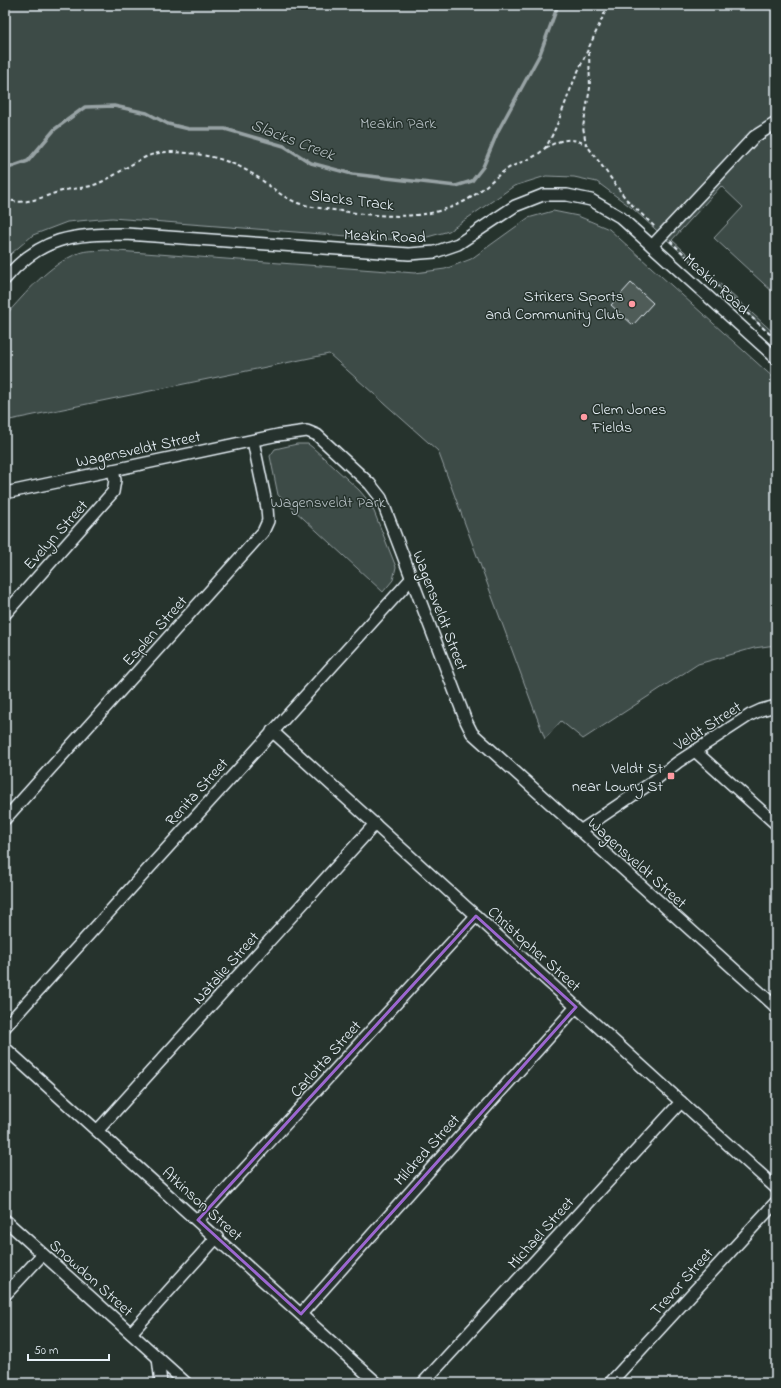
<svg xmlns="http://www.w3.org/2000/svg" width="781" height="1388" font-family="'Indie Flower',sans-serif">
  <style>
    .green { fill: #3e4b47; stroke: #939ea0 }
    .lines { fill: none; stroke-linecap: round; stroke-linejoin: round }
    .stream { stroke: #98a3a5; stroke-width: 3.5 }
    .building { fill: #505c59; stroke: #e8f1f8 }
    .minor-casing { stroke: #e8f1f8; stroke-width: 14 }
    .path { stroke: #e8f1f8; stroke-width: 2; stroke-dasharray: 4 3; stroke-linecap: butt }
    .minor { stroke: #26332d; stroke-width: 11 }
    .marked { fill: none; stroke: #9c67d0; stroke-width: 3; stroke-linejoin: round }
    .poi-dot { fill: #ff9aa2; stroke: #26332d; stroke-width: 1.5 }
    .labels { text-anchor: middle; stroke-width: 3; stroke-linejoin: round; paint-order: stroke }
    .park-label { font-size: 16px; fill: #b5bfc3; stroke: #26332d }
    .street-label { font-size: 16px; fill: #e8f1f8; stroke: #26332d }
    .poi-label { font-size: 16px; fill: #e8f1f8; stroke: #26332d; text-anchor: end }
    .water-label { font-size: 17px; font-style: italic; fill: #b3bdc0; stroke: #26332d }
  </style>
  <rect width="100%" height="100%" fill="#26332d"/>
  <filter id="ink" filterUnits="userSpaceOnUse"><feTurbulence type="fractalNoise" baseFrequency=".025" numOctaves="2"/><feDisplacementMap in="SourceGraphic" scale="8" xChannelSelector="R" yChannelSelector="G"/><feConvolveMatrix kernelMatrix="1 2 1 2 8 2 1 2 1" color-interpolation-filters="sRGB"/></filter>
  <g filter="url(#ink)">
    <g class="green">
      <path d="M5 5H776V295L714 238 743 207 721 186 672 240 776 335V339L632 208 597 182 574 177 546 176 514 186 449 231 413 241 112 218 67 222 33 235 5 259Z"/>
      <path d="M553 211 578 216 609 229 776 380V645L754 648 698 664 583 739 561 721 545 739 438 451 329 354 5 421V316C26 293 49 264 79 253 86 250 96 251 104 250L415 273 445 269 471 259 528 218Z"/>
      <path d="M297 444H308L312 447 359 490 371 504 396 567 393 580 383 592 278 495 270 456 275 449Z"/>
    </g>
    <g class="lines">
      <path class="stream" d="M5 164 11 167 28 161 55 129 85 107 114 106 147 113 168 124 189 129H225L284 146 311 163 352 174 456 186 472 181 483 167 498 131 540 54 558 5"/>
    </g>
    <path class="building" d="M631 283 653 303 633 325 611 305Z"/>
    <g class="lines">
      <g class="minor-casing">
        <g id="minor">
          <path d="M652 246 754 137 776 123"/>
          <path d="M5 279C40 237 73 234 126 234L409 254 435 252 458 244 515 206 543 195H567L591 200 620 217 776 358"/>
          <path d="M5 493 278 435 307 431 317 435 370 484 381 498 466 721 472 733 776 1007"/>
          <path d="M5 614 113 492 115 480 113 470"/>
          <path d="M272 731 776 1188"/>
          <path d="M696 752 776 824"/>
          <path d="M5 819 263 532 268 521 267 508 253 441"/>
          <path d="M580 831 651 783 678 762 750 715 761 710 776 706"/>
          <path d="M5 1027 412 578"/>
          <path d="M5 1048 377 1383"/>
          <path d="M98 1130 375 824"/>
          <path d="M5 1220 186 1383"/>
          <path d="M198 1220 476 916"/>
          <path d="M5 1295 42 1255"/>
          <path d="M301 1314 576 1007"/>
          <path d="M131 1333 217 1237"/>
          <path d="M158 1358 161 1383"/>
          <path d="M423 1383 681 1102"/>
          <path d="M610 1383 776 1202"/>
        </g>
      </g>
      <g class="path">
        <path d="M589 52 590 88 583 127 586 144 626 199 655 227"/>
        <path d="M545 148C562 139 569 137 586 144"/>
        <path d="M5 199C28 207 44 195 66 190 77 188 88 188 99 183 123 173 144 150 172 152 200 153 227 158 251 173 268 183 281 198 301 204 314 208 328 209 341 211 382 217 427 221 465 201 480 193 492 179 506 170 517 162 536 159 545 148 555 134 566 100 573 83 584 57 597 31 608 5"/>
        <path d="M670 241 776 340"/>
      </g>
      <use href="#minor" class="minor"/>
    </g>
  </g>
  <path class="marked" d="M476 916 576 1007 301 1314 198 1220Z"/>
  <g class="poi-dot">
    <circle cx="632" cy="304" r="4"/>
    <circle cx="584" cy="417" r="4"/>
    <rect x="667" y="772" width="8" height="8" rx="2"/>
  </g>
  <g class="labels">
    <g class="park-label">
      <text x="398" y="128">Meakin Park</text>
      <text x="328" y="507">Wagensveldt Park</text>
    </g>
    <g class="street-label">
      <text transform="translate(352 199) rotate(7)" y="6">Slacks Track</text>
      <text transform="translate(385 235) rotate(2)" y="6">Meakin Road</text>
      <text transform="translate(717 283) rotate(42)" y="6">Meakin Road</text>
      <text transform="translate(138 448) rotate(-12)" y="6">Wagensveldt Street</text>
      <text transform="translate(55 534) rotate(-48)" y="6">Evelyn Street</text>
      <text transform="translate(441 610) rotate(69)" y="6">Wagensveldt Street</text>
      <text transform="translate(154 630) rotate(-48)" y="6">Esplen Street</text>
      <text transform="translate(707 725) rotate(-33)" y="6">Veldt Street</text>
      <text transform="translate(196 791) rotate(-48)" y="6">Renita Street</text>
      <text transform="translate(638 862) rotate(42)" y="6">Wagensveldt Street</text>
      <text transform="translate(535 948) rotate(42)" y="6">Christopher Street</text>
      <text transform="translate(225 967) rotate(-48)" y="6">Natalie Street</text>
      <text transform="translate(325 1058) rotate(-48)" y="6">Carlotta Street</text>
      <text transform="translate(426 1149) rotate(-48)" y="6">Mildred Street</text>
      <text transform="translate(203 1203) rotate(42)" y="6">Atkinson Street</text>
      <text transform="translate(540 1232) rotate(-48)" y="6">Michael Street</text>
      <text transform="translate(92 1277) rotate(42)" y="6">Snowdon Street</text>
      <text transform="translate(681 1281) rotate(-48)" y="6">Trevor Street</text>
    </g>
    <g class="poi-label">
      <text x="624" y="301">Strikers Sports<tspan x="624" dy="18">and Community Club</tspan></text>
      <text x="592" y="414" text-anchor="start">Clem Jones<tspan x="592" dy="18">Fields</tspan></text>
      <text x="663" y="773">Veldt St<tspan x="663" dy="18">near Lowry St</tspan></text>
    </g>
    <g class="water-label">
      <text transform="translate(293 139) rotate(21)" y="6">Slacks Creek</text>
    </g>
  </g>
  <rect width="781" height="1388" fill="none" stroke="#26332d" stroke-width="20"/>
  <rect x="10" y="10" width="761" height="1368" fill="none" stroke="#e8f1f8" stroke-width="1.5" filter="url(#ink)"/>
  <path d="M28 1354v6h81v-6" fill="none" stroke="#e8f1f8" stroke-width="2"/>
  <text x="34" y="1354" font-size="12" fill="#e8f1f8" stroke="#26332d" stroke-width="3" paint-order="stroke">50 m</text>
</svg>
